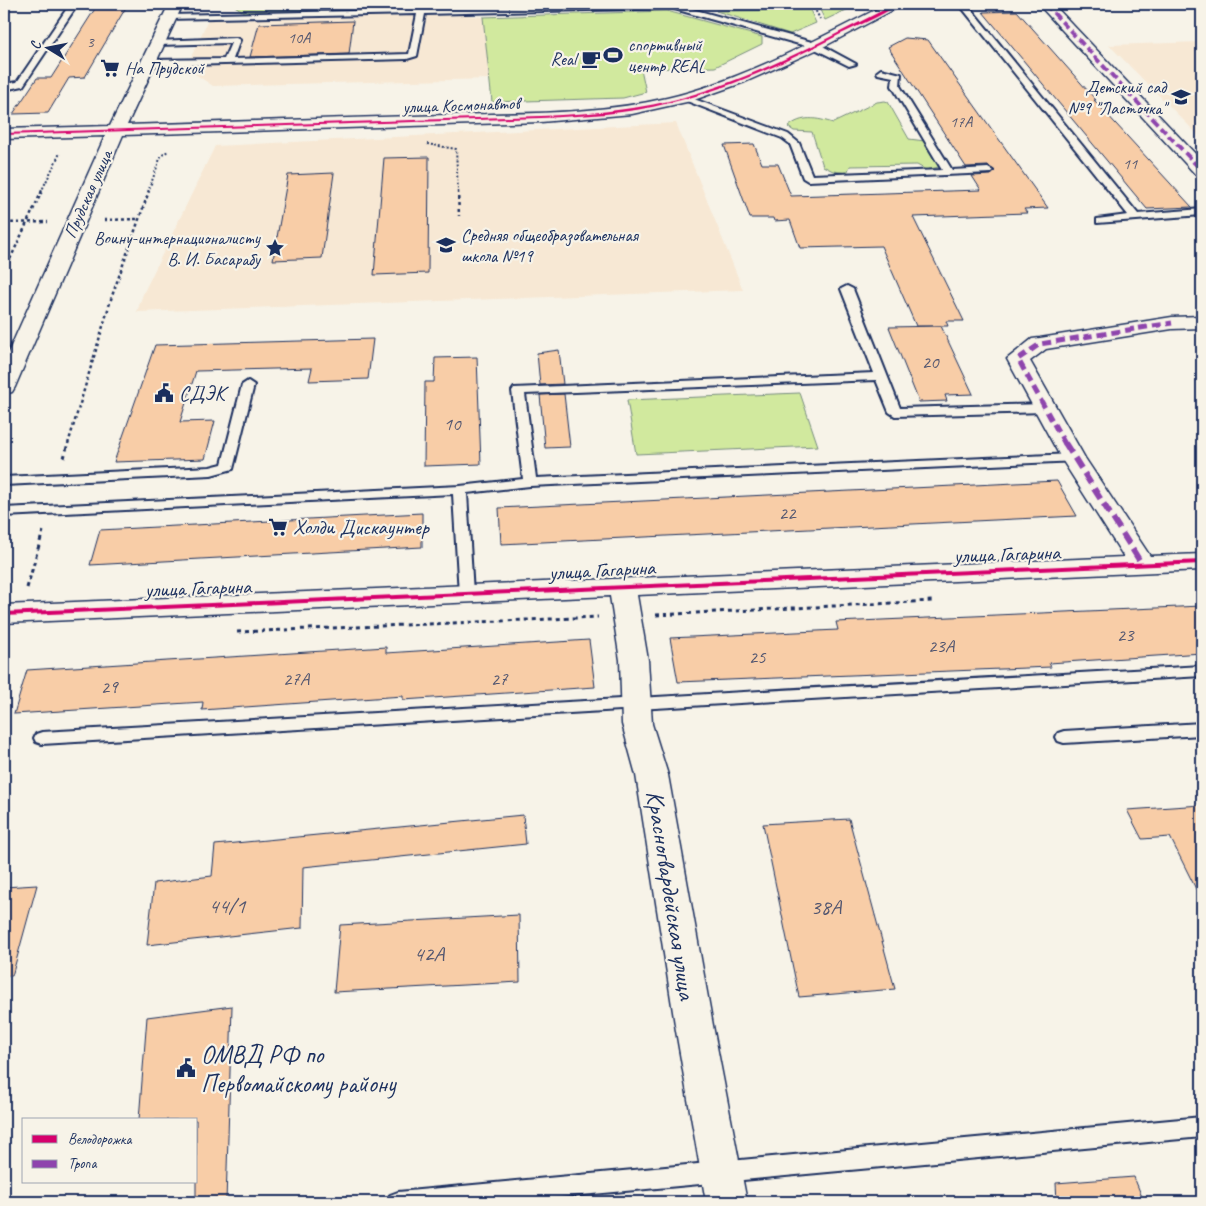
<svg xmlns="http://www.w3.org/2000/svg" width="1206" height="1206" font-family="Caveat,sans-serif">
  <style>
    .built { fill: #f7e8d4 }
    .green { fill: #d1e99e; stroke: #768c7e }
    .building { fill: #f8cda7; stroke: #1b2f5e }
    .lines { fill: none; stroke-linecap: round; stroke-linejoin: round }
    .service-casing { stroke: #1b2f5e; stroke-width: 4 }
    .minor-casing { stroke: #1b2f5e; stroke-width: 3 }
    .tertiary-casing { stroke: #1b2f5e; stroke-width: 3 }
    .path-far2 { stroke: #1b2f5e; stroke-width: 2; stroke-dasharray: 2 2; stroke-linecap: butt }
    .path-far1 { stroke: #1b2f5e; stroke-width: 2.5; stroke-dasharray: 3 3; stroke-linecap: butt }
    .path { stroke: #1b2f5e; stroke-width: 3; stroke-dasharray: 4 4; stroke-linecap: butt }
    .service { fill: #f7f3e8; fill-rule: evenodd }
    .minor { fill: #f7f3e8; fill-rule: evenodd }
    .tertiary { fill: #f7f3e8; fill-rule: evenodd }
    .quiet-far2 { stroke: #8e44ad; stroke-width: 4; stroke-dasharray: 8 4; stroke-linecap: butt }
    .quiet-far1 { stroke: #8e44ad; stroke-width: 5; stroke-dasharray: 9 5; stroke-linecap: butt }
    .quiet { stroke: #8e44ad; stroke-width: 6; stroke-dasharray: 12 6; stroke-linecap: butt }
    .cycleway-casing { stroke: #f7f3e8; stroke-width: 3 }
    .cycleway { fill: #d6006c; fill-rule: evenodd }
    .labels { text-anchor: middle; stroke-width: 4.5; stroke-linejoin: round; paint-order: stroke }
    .far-number-label { font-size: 16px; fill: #525670 }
    .far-poi-label { font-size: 18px; fill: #1b2f5e; stroke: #f7f3e8; text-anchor: start }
    .far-street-label { font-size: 18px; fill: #1b2f5e; stroke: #f7f3e8 }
    .number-label { font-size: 19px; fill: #525670 }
    .poi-label { font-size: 21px; fill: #1b2f5e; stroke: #f7f3e8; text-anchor: start }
    .street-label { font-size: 21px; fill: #1b2f5e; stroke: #f7f3e8 }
    .near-number-label { font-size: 22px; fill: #525670 }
    .near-street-label { font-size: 25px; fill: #1b2f5e; stroke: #f7f3e8 }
    .near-poi-label { font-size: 25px; fill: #1b2f5e; stroke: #f7f3e8; text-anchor: start }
  </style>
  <rect width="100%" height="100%" fill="#f7f3e8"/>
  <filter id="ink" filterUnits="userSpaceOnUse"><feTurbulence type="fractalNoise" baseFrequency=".02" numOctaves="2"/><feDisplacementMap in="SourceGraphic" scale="10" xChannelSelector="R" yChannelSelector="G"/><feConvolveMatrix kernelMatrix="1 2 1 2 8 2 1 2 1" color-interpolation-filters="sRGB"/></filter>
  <g filter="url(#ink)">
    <g class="built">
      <path d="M467 15 483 17 491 79 213 86 186 68 208 20Z"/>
      <path d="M1202 42V139L1109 45Z"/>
      <path d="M676 123 743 290 137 312 143 294 215 146Z"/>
    </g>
    <g class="green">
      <path d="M235 4H608L245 13 235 6Z"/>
      <path d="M817 4H859L825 20Z"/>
      <path d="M810 10 816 23 790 34 716 11Z"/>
      <path d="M667 11 762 37V44L715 67 641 69 646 92 623 98 492 102 483 17Z"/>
      <path d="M885 101 888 102 909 139 925 141 941 165 939 167 926 170 917 165 850 166 847 173 833 171 823 166 812 132 794 131 788 127C802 115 817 118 833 123L877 102Z"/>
      <path d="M800 393 818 446 636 454 627 400Z"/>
    </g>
    <g class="building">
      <path d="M98 4H128L85 77 69 78 48 113 13 114 37 78H51Z"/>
      <path d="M1017 11 1096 100H1094L1192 207 1147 209 983 12Z"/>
      <path d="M353 21 349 54 250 57 259 24Z"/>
      <path d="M905 38 928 40 1048 208 1024 209 1027 213 913 217 964 321H946L948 326H916L881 246 800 248 790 220 774 221 773 218H750L724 145 754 144 762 164H778L791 196 981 190 972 176 991 175 995 171 988 166 966 167 888 47Z"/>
      <path d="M429 157 428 273 374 275 384 158Z"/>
      <path d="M334 173 322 258 273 260 288 175Z"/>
      <path d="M941 326 973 394 945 395 947 401 919 402 889 327Z"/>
      <path d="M373 339 368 379 309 381 312 368 196 371 180 422 215 421 205 459 114 462 155 345Z"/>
      <path d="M559 350 563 384 540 385 537 353Z"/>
      <path d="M477 357 481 464 424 466 425 382H434L435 358Z"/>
      <path d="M564 394 570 447 545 448 540 395Z"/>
      <path d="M1057 481 1077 516 501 544 499 508Z"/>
      <path d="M422 513V547L90 565 100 530Z"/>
      <path d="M1202 606V653L1049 663 1051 667 678 682 670 638 838 630 836 622Z"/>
      <path d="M589 640 595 687 403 700V696L202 710 203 702 14 714 27 670 386 647V653Z"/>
      <path d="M1202 805V901L1170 837 1142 839 1127 810Z"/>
      <path d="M523 815 526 844 303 867 302 928 147 945 154 883 212 876 215 845Z"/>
      <path d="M849 819 895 989 799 997 763 824Z"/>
      <path d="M37 885 12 976 4 975V887Z"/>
      <path d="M519 915 520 982 334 992 340 925Z"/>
      <path d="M232 1006 226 1202H196V1120H139L147 1017Z"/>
      <path d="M1134 1177 1144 1202H1057L1056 1183Z"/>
    </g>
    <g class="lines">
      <g class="service-casing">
        <g id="service">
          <path d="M70 4H78L23 86 4 90V84L17 82Z"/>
          <path d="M674 4 819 44 856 64 849 66 813 48 671 8 425 14 417 56 407 59 149 66 145 63 149 60 224 59 231 43 158 45 154 43 155 41 236 38 240 40 233 59 409 54 417 14 167 19V15H170Z"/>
          <path d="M959 4H967L1138 214 1202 209V215L1097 223V219L1128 215Z"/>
          <path d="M881 69 901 74 900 86 952 170 988 168 993 171 991 173 808 181 803 178 790 144 782 138 679 98 686 96 788 134 799 143 812 175 942 170 892 86 893 77 878 74 877 72Z"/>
          <path d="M847 286 853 289 900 408 1044 404 1050 408 1044 412 895 416 889 412 876 380 525 394 536 478 1073 454 1078 455 1080 458 1078 461 530 486 467 493 473 594 466 599 459 594 453 494 4 516V508L460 486 523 479 512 391 514 388 874 373 841 289Z"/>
          <path d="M248 381 254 385 233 469 211 475 4 485V477L210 467 222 464 242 385Z"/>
          <path d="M1202 666V676L42 744 36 742 34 738 36 734 42 732Z"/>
          <path d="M1202 723V735L1064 743 1058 741 1056 737 1058 733 1064 731Z"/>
          <path d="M1202 1117V1137L507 1202H387L390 1195 398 1192Z"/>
        </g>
      </g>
      <g class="minor-casing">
        <g id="minor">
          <path d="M1038 4H1053L1202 161V176L1196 175Z"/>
          <path d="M1202 316V328L1172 329 1046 349 1030 361 1085 458 1150 556 1202 554V570L637 595 648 660 652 724 668 775 714 1031 747 1202H706L676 1031 636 775 622 724 620 660 610 596 4 623V605L1124 557 1061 458 1007 359 1032 339 1040 338 1172 317Z"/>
        </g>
      </g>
      <g class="tertiary-casing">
        <path id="tertiary" d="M169 4H183L127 125C233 122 339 118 445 115 519 113 595 115 667 98 744 80 817 39 887 4H904L825 46 745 82 691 101 632 114 541 122 123 135 15 387 12 392 4 394V362L105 136 4 139V129L110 126Z"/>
      </g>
      <g class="path-far2">
        <path d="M783 4H794"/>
        <path d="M812 4 820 19"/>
        <path d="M749 6H784"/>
        <path d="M919 9 931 4"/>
        <path d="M427 144 456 149 458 192"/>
        <path d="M41 192 60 153"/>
        <path d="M148 192 161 156 168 151"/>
      </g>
      <g class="path-far1">
        <path d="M458 191 459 216"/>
        <path d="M104 220 138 219"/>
        <path d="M5 223 48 222"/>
        <path d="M5 270 42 191"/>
        <path d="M68 444 112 296 149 191"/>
      </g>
      <g class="path">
        <path d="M64 458 68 443"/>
        <path d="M27 588 43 531"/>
        <path d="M656 615 932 601"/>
        <path d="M237 632 598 617"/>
      </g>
      <use href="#service" class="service"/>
      <use href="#minor" class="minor"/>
      <use href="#tertiary" class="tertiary"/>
      <path class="quiet-far2" d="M1045 4 1202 171"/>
      <path class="quiet-far1" d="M1065 444 1018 359 1040 344 1172 323"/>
      <path class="quiet" d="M1065 443 1143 566"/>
      <g class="cycleway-casing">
        <g id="cycleway">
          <path d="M895 4H899C880 17 852 28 831 39 780 65 726 90 669 103 627 114 584 116 541 118L4 135V133L541 116C584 114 627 111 669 101 748 82 822 41 895 4Z"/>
          <path d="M1202 560V564L4 616V612Z"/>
        </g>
      </g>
      <use href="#cycleway" class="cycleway"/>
    </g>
  </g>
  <defs>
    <g id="stadium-bare" transform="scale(1.5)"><path d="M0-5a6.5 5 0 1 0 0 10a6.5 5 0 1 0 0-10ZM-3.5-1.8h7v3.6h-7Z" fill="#1b2f5e" stroke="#f7f3e8" stroke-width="2.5" paint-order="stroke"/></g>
    <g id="cafe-bare" transform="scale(1.5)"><path d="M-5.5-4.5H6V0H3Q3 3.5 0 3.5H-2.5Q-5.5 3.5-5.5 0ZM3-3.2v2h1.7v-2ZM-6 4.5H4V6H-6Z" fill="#1b2f5e" stroke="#f7f3e8" stroke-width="2.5" paint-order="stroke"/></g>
    <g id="supermarket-bare" transform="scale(1.5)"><path d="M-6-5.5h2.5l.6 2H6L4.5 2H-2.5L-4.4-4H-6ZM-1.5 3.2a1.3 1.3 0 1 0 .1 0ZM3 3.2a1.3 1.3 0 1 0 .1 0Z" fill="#1b2f5e" stroke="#f7f3e8" stroke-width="2.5" paint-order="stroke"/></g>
    <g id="school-bare" transform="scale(1.5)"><path d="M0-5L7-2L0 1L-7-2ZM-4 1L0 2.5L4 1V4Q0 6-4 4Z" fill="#1b2f5e" stroke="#f7f3e8" stroke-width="2.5" paint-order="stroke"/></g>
    <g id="sight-bare" transform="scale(1.5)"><path d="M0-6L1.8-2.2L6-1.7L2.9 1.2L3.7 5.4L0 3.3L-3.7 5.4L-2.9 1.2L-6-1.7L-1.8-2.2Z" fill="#1b2f5e" stroke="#f7f3e8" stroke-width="2.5" paint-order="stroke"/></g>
    <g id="civic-bare" transform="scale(1.5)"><path d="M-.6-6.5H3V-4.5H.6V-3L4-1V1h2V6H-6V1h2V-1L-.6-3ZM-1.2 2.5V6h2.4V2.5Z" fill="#1b2f5e" stroke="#f7f3e8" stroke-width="2.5" paint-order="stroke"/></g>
  </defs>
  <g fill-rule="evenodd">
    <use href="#stadium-bare" x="613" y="55"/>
    <use href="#cafe-bare" x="591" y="59"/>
    <use href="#supermarket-bare" x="110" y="68"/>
    <use href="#school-bare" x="1181" y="97"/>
    <use href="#school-bare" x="446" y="245"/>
    <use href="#sight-bare" x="275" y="248"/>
    <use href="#civic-bare" x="164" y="393"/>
    <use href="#supermarket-bare" x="278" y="527"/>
    <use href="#civic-bare" x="186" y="1068"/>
  </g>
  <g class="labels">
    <g class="far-number-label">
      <text x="299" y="43">10А</text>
      <text x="90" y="47">3</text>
      <text x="961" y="127">17А</text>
      <text x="1130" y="169">11</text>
    </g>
    <g class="far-poi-label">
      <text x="628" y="51">спортивный<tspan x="628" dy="21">центр REAL</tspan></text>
      <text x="576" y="65" text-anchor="end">Real</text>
      <text x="125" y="74">На Прудской</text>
      <text x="1166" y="93" text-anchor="end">Детский сад<tspan x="1166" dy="21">№9 "Ласточка"</tspan></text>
      <text x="461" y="241">Средняя общеобразовательная<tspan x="461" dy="21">школа №19</tspan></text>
      <text x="260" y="244" text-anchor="end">Воину-интернационалисту<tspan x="260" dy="21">В. И. Басарабу</tspan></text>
    </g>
    <g class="far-street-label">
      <text transform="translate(461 105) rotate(-2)" y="6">улица Космонавтов</text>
      <text transform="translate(88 194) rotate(-66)" y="6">Прудская улица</text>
    </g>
    <g class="number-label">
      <text x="930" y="368">20</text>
      <text x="452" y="430">10</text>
      <text x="787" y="519">22</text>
      <text x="1125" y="641">23</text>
      <text x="941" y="652">23А</text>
      <text x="757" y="663">25</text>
      <text x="296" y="685">27А</text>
      <text x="499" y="685">27</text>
      <text x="109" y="693">29</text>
    </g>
    <g class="poi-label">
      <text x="179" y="400">СДЭК</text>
      <text x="293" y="534">Холди Дискаунтер</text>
    </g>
    <g class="street-label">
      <text transform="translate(1007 554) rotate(-2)" y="7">улица Гагарина</text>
      <text transform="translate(602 570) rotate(-3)" y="7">улица Гагарина</text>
      <text transform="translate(198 588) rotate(-2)" y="7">улица Гагарина</text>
    </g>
    <g class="near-number-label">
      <text x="227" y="913">44/1</text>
      <text x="826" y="914">38А</text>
      <text x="429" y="961">42А</text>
    </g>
    <g class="near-street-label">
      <text transform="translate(672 895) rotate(81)" y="9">Красногвардейская улица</text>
    </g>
    <g class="near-poi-label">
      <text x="201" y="1063">ОМВД РФ по<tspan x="201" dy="29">Первомайскому району</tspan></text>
    </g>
  </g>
  <rect width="1206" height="1206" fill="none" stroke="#f7f3e8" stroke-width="20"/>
  <rect x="10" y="10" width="1186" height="1186" fill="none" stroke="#1b2f5e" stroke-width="2" filter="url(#ink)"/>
  <rect x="22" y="1118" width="175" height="65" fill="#f7f3e8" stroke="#9fa5b1"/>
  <rect x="32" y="1135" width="25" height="8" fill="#d6006c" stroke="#9fa5b1"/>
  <text x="68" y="1144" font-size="15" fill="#1b2f5e">Велодорожка</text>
  <rect x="32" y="1160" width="25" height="8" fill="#8e44ad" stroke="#9fa5b1"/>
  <text x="68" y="1168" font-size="15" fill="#1b2f5e">Тропа</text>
  <g transform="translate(48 48) rotate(280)" stroke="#f7f3e8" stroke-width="4" paint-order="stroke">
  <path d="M0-4L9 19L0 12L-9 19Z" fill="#1b2f5e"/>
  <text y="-8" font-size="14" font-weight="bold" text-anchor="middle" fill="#1b2f5e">С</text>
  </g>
</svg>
